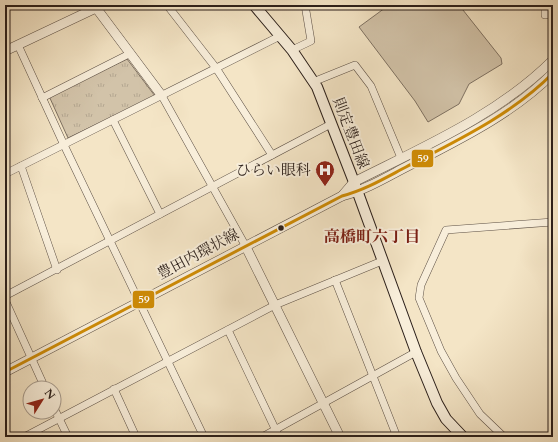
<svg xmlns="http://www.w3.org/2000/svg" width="558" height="442" font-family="Cardo,'Noto Serif JP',serif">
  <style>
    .park { fill: url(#park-tufts); stroke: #7e7162 }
    .pitch { fill: #d2c3a9; stroke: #7e7162 }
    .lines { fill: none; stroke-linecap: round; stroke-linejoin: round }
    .minor-casing { stroke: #5d5045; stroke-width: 8 }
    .tertiary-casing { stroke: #5d5045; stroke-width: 10 }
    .secondary-casing { stroke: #2b1f1a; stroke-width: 12 }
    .minor { stroke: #f8eeda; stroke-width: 7 }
    .tertiary { stroke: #f8eeda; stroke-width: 9 }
    .secondary { stroke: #f8eeda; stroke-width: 10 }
    .bus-1-casing { stroke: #f8eeda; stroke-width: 6 }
    .bus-1 { stroke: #ce8b05; stroke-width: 3 }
    .bus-dot { fill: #2b1f1a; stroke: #f8eeda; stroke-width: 1.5 }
    .labels { text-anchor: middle; stroke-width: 4; stroke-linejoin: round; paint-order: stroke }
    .street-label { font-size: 15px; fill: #2b1f1a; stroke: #f8eeda }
    .poi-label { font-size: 15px; fill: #2b1f1a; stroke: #f8eeda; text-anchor: end }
    .neighbourhood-label { font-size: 16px; font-weight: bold; fill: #7a1f14; stroke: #f8eeda }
    .line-badge { stroke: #f8eeda; stroke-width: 1.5 }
    .badge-label { font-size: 11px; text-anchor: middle; font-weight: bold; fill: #fff }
  </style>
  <defs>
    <pattern id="park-tufts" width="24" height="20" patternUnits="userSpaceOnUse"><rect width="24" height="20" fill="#d2c3a9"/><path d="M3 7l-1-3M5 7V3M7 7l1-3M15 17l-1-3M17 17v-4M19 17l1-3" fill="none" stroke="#b4a791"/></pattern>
  </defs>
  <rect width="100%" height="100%" fill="#f4e5c6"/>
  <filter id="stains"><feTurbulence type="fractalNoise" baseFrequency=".005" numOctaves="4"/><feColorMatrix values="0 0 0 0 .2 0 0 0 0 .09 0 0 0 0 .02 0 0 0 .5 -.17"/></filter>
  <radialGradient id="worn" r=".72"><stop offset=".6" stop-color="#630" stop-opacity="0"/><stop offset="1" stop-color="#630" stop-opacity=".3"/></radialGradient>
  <path class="park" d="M127 59 155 96 68 138 49 96Z"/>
  <path class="pitch" d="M389 5H459L501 58 502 64 469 84 459 104 428 122 415 101 359 27Z"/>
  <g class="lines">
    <g class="minor-casing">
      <g id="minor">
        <path d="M167 5 216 68 272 155"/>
        <path d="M545 5V15L553 14"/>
        <path d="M18 45 64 145 204 437"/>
        <path d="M292 50 311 41 305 5"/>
        <path d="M313 82 355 65 371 86 401 158"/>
        <path d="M162 96 245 245"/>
        <path d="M42 98 129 54"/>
        <path d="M113 120 160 214"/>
        <path d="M21 166 57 270"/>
        <path d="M5 174 280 36"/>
        <path d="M335 280 397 437"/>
        <path d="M5 296 331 124"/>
        <path d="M5 300 45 388"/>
        <path d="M228 330 279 437"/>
        <path d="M114 389 136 437"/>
        <path d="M54 408 68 437"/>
        <path d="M24 437 275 305 382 261"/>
        <path d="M262 437 416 352"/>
        <path d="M504 437 480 414 456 378 441 351 419 298 421 285 446 230 553 222"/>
      </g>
    </g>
    <g class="tertiary-casing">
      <g id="tertiary">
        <path d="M94 5 162 96"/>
        <path d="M5 51 96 8"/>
        <path d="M342 196 354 182C423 147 498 115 553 60"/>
        <path d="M245 245 340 437"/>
        <path d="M5 372 342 196C365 190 385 178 406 167 456 141 513 114 553 73"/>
      </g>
    </g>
    <g class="secondary-casing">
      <path id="secondary" d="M254 5 292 50 317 87 354 182 416 352 437 403 446 419 463 437"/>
    </g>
    <use href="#minor" class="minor"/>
    <use href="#tertiary" class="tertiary"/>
    <use href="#secondary" class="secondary"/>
    <g class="bus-1-casing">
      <path id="bus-1" d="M5 372 342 196C365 190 385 178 406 167 456 141 513 114 553 73"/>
    </g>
    <use href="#bus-1" class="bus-1"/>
  </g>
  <defs>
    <g id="hospital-pin" transform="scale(1)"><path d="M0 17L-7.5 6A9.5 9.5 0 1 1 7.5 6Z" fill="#8f2418" stroke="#f8eeda"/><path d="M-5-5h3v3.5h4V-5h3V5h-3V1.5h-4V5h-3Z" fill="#fff"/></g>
  </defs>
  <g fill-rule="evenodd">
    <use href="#hospital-pin" x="325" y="170"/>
  </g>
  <circle class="bus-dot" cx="281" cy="228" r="3.5"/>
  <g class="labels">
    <g class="street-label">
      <text transform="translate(351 133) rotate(69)" y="5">則定豊田線</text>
      <text transform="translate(198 254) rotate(-28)" y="5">豊田内環状線</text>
    </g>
    <g class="poi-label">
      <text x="311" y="175">ひらい眼科</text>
    </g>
    <g class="neighbourhood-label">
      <text x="372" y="242">高橋町六丁目</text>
    </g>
  </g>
  <g class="line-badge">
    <rect x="411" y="149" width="23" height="19" rx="4" fill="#ce8b05"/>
    <rect x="132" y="290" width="23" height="19" rx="4" fill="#ce8b05"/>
  </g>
  <g class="badge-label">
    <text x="423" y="162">59</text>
    <text x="144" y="303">59</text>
  </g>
  <rect width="558" height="442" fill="none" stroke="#f4e5c6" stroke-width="20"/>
  <rect x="6" y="6" width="546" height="430" fill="none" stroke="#2b1f1a" stroke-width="2"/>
  <rect x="10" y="10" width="538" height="422" fill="none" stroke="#2b1f1a"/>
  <g transform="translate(42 400) rotate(53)"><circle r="19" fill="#f8eeda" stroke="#a69b8d"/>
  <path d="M0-3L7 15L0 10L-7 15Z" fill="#8f2418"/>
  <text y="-6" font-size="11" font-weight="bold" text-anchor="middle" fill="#2b1f1a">N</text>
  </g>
  <rect width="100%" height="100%" filter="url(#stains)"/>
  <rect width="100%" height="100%" fill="url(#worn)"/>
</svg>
